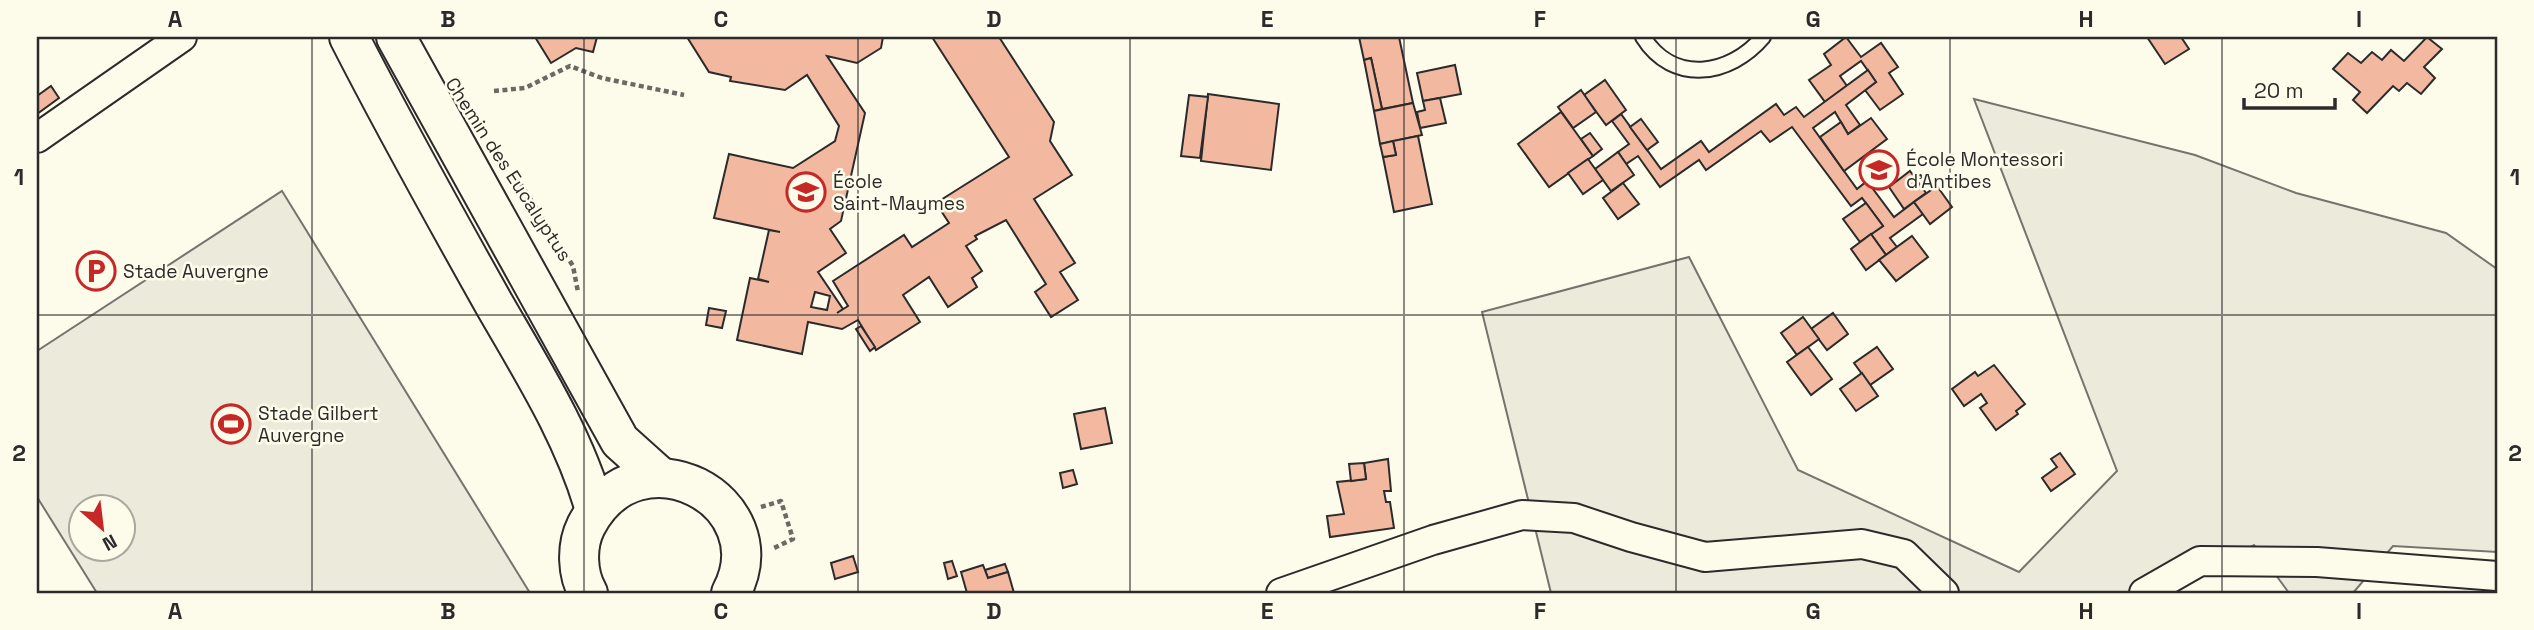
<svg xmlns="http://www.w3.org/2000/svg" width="2534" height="630" font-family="'Space Grotesk',sans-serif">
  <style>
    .green { fill: #ecebdb; stroke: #74746e; stroke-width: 2; fill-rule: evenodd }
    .building { fill: #f2b8a0; stroke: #2b2b2b; stroke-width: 2; fill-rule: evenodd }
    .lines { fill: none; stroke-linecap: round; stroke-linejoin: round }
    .lane-casing { stroke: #2b2b2b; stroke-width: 18 }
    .street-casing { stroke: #2b2b2b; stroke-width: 32 }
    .primary-casing { stroke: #2b2b2b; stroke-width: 42 }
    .path { stroke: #6a6964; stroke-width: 4.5; stroke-dasharray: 5 3.5; stroke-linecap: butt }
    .lane { stroke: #fdfbea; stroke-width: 14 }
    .street { stroke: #fdfbea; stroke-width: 28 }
    .primary { stroke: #fdfbea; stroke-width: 38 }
    .grid { fill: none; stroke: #2b2b2b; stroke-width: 2; stroke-opacity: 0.55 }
    .labels { text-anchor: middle; stroke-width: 5; stroke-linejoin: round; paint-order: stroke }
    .poi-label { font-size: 19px; fill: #2b2b2b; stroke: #fdfbea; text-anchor: start }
    .street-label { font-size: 19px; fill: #2b2b2b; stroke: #fdfbea }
    .neatline { fill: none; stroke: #2b2b2b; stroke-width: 2.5 }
    .grid-label { font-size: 23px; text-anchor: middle; font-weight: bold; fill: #2b2b2b }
  </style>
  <rect width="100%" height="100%" fill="#fdfbea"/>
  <g class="green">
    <path d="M1974 99 2195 155 2296 193 2446 233 2497 269V552L2393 546 2353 593H2289L2254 545 2167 593H1551L1482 312 1689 257 1798 470 2019 572 2117 471Z"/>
    <path d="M282 191 530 593H97L37 497V351ZM80 508H122V550H80Z"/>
  </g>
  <g class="building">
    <path d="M535 37H597L593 52 576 48 551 63Z"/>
    <path d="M687 37H883L881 48 857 63 827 56 865 113 841 221 830 229 846 253 818 272 843 309 837 313 848 306 833 281 904 235 912 247 949 223 936 203 1009 157 932 37H999L1054 122 1050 141 1072 175 1034 199 1075 263 1060 272 1078 300 1051 317 1035 292 1046 284 1006 220 975 236 977 239 966 246 982 271 972 278 977 287 948 307 929 277 903 295 920 322 876 350 858 320 842 329 808 322 802 354 737 340 750 278 769 282 758 279 769 230 780 232 714 218 729 154 793 168 835 141 839 126 807 75 785 90 730 81 731 77 709 72ZM815 292 830 296 827 310 811 307Z"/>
    <path d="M1359 37H1399L1413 103 1382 109 1371 58 1364 60Z"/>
    <path d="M1846 37 1861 57 1881 43 1898 67 1889 73 1903 94 1880 110 1865 90 1876 82 1861 61 1840 76 1847 86 1825 102 1809 80 1831 65 1824 54Z"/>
    <path d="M2147 37H2181L2189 49 2165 64Z"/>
    <path d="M2427 37 2442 49 2424 67 2435 78 2421 94 2407 83 2399 91 2393 86 2367 113 2353 100 2360 92 2333 69 2348 53 2361 63 2372 52 2382 60 2391 50 2404 61Z"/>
    <path d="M1371 58 1382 109 1374 111 1364 60Z"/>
    <path d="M1455 65 1461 94 1423 101 1417 73Z"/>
    <path d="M1868 70 1876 82 1846 105 1860 125 1848 134 1835 112 1813 128 1857 189 1867 181 1894 217 1914 202 1923 214 1890 238 1897 247 1886 255 1871 234 1883 226 1862 198 1851 206 1792 127 1770 142 1761 131 1706 170 1699 160 1660 187 1638 156 1626 164 1618 152 1629 144 1612 121 1621 114 1661 169 1701 141 1709 152 1776 104 1784 115 1796 107 1804 117Z"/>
    <path d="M1605 80 1626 110 1606 125 1584 95Z"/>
    <path d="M51 86 59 98 37 114V96Z"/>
    <path d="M1581 90 1596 112 1573 128 1558 107Z"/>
    <path d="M1208 94 1279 104 1271 170 1201 161Z"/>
    <path d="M1189 95 1208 97 1200 158 1181 156Z"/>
    <path d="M1440 98 1446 123 1420 128 1417 112 1425 110 1423 101Z"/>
    <path d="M1413 103 1422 135 1380 144 1374 111Z"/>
    <path d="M1561 112 1593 156 1549 187 1518 144Z"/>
    <path d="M1871 118 1887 139 1844 171 1820 137 1841 122 1848 134Z"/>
    <path d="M1641 119 1658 142 1647 150 1630 127Z"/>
    <path d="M1590 133 1602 149 1593 156 1581 139Z"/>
    <path d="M1418 136 1432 204 1394 212 1383 157 1396 155 1393 141Z"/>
    <path d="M1393 141 1396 155 1383 157 1380 144Z"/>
    <path d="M1618 152 1634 175 1611 191 1595 169Z"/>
    <path d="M1588 159 1603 180 1583 194 1568 173Z"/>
    <path d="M1910 171 1926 193 1904 209 1889 187Z"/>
    <path d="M1623 183 1639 204 1618 219 1603 198Z"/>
    <path d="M1937 186 1952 207 1930 224 1914 202Z"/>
    <path d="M1866 203 1883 226 1860 242 1843 219Z"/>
    <path d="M1871 234 1886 255 1866 270 1851 249Z"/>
    <path d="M1912 236 1928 257 1896 281 1879 260Z"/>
    <path d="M709 308 726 311 722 328 706 325Z"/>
    <path d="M1833 313 1848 334 1827 350 1811 329Z"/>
    <path d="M1803 317 1819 339 1797 355 1781 333Z"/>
    <path d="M861 326 875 347 870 351 856 329Z"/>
    <path d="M1808 347 1832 379 1811 395 1787 362Z"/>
    <path d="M1877 347 1893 369 1870 385 1854 363Z"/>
    <path d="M1994 365 2025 404 2016 411 2018 414 1996 430 1980 408 1987 403 1981 394 1964 406 1952 389 1975 372 1978 376Z"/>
    <path d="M1862 373 1878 396 1856 411 1840 389Z"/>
    <path d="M1105 408 1112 443 1081 449 1074 414Z"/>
    <path d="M2060 453 2075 474 2051 491 2042 478 2057 467 2051 459Z"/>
    <path d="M1388 459 1391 491H1384L1386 502H1390L1394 528 1330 537 1327 516 1344 514 1337 482 1366 479 1364 463Z"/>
    <path d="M1364 463 1366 479 1351 481 1349 464Z"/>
    <path d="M1073 470 1077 484 1063 488 1060 473Z"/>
    <path d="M853 556 858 572 835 579 831 563Z"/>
    <path d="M952 561 957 576 948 579 944 563Z"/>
    <path d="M1005 564 1008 572 988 578 985 570Z"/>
    <path d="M983 565 988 578 1008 572 1014 593H967L961 572Z"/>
  </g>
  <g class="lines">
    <g class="lane-casing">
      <path id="lane" d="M1643 37C1673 85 1730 76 1763 37"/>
    </g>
    <g class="street-casing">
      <g id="street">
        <path d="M37 138 182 37"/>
        <path d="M1281 593 1433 540 1522 515 1574 518 1631 537 1705 557 1862 544 1904 554 1944 593"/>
        <path d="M2144 593 2200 561 2317 562 2497 576"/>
      </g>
    </g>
    <g class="primary-casing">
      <g id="primary">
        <path d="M349 37C395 127 444 215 494 304 532 370 574 436 595 510"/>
        <path d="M396 37 620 441 659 476"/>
        <path d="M588 593C577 574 576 546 586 526 638 425 780 501 731 593"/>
      </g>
    </g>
    <g class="path">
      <path d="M494 91 525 88 570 66 602 78 684 95"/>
      <path d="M515 175 573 266 578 292"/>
      <path d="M761 507 781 501 793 539 774 548"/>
    </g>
    <use href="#lane" class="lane"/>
    <use href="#street" class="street"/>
    <use href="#primary" class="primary"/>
  </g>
  <path class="grid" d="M312 37V593M584 37V593M858 37V593M1130 37V593M1404 37V593M1676 37V593M1950 37V593M2222 37V593M37 315H2497"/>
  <defs>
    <g id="school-ring" transform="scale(2.0125)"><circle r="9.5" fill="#fdfbea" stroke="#c62828" stroke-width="1.5"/><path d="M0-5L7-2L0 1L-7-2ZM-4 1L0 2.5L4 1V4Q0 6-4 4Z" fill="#c62828"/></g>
    <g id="parking-ring" transform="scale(2.0125)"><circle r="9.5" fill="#fdfbea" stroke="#c62828" stroke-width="1.5"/><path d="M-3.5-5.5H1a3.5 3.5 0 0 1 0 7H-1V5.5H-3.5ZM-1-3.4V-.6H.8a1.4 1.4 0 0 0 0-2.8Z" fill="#c62828"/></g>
    <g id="stadium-ring" transform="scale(2.0125)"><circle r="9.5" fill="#fdfbea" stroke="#c62828" stroke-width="1.5"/><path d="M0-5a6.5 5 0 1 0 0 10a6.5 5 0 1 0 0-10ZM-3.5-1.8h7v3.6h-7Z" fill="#c62828"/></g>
  </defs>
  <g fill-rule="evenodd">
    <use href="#school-ring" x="1879" y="170"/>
    <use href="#school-ring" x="806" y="192"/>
    <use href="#parking-ring" x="96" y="271"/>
    <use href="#stadium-ring" x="231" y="424"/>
  </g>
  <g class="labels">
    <g class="poi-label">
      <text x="1906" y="166">École Montessori<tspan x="1906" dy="22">d'Antibes</tspan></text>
      <text x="833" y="188">École<tspan x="833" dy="22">Saint-Maymes</tspan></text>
      <text x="123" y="278">Stade Auvergne</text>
      <text x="258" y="420">Stade Gilbert<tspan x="258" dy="22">Auvergne</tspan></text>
    </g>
    <g class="street-label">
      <text transform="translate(509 169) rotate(57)" y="7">Chemin des Eucalyptus</text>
    </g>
  </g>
  <rect width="2534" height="630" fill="none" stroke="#fdfbea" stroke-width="77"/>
  <g transform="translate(102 528) rotate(152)"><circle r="33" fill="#fdfbea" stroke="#a9a89e" stroke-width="2"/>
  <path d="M0-5L12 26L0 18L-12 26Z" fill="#c62828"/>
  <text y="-10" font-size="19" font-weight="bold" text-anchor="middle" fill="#2b2b2b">N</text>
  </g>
  <path d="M2244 98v10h91v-10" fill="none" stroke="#2b2b2b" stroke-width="3.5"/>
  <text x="2254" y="98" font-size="21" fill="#2b2b2b" stroke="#fdfbea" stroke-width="5" paint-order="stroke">20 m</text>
  <rect x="38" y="38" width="2458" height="554" class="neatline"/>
  <g class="grid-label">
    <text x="175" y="27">A</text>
    <text x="448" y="27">B</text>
    <text x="721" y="27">C</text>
    <text x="994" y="27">D</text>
    <text x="1267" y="27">E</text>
    <text x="1540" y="27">F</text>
    <text x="1813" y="27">G</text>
    <text x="2086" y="27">H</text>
    <text x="2359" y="27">I</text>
    <text x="19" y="185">1</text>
    <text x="2515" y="185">1</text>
    <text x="19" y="461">2</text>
    <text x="2515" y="461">2</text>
    <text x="175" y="619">A</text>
    <text x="448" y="619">B</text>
    <text x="721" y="619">C</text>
    <text x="994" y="619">D</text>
    <text x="1267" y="619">E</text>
    <text x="1540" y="619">F</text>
    <text x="1813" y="619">G</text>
    <text x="2086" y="619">H</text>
    <text x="2359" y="619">I</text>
  </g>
</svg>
